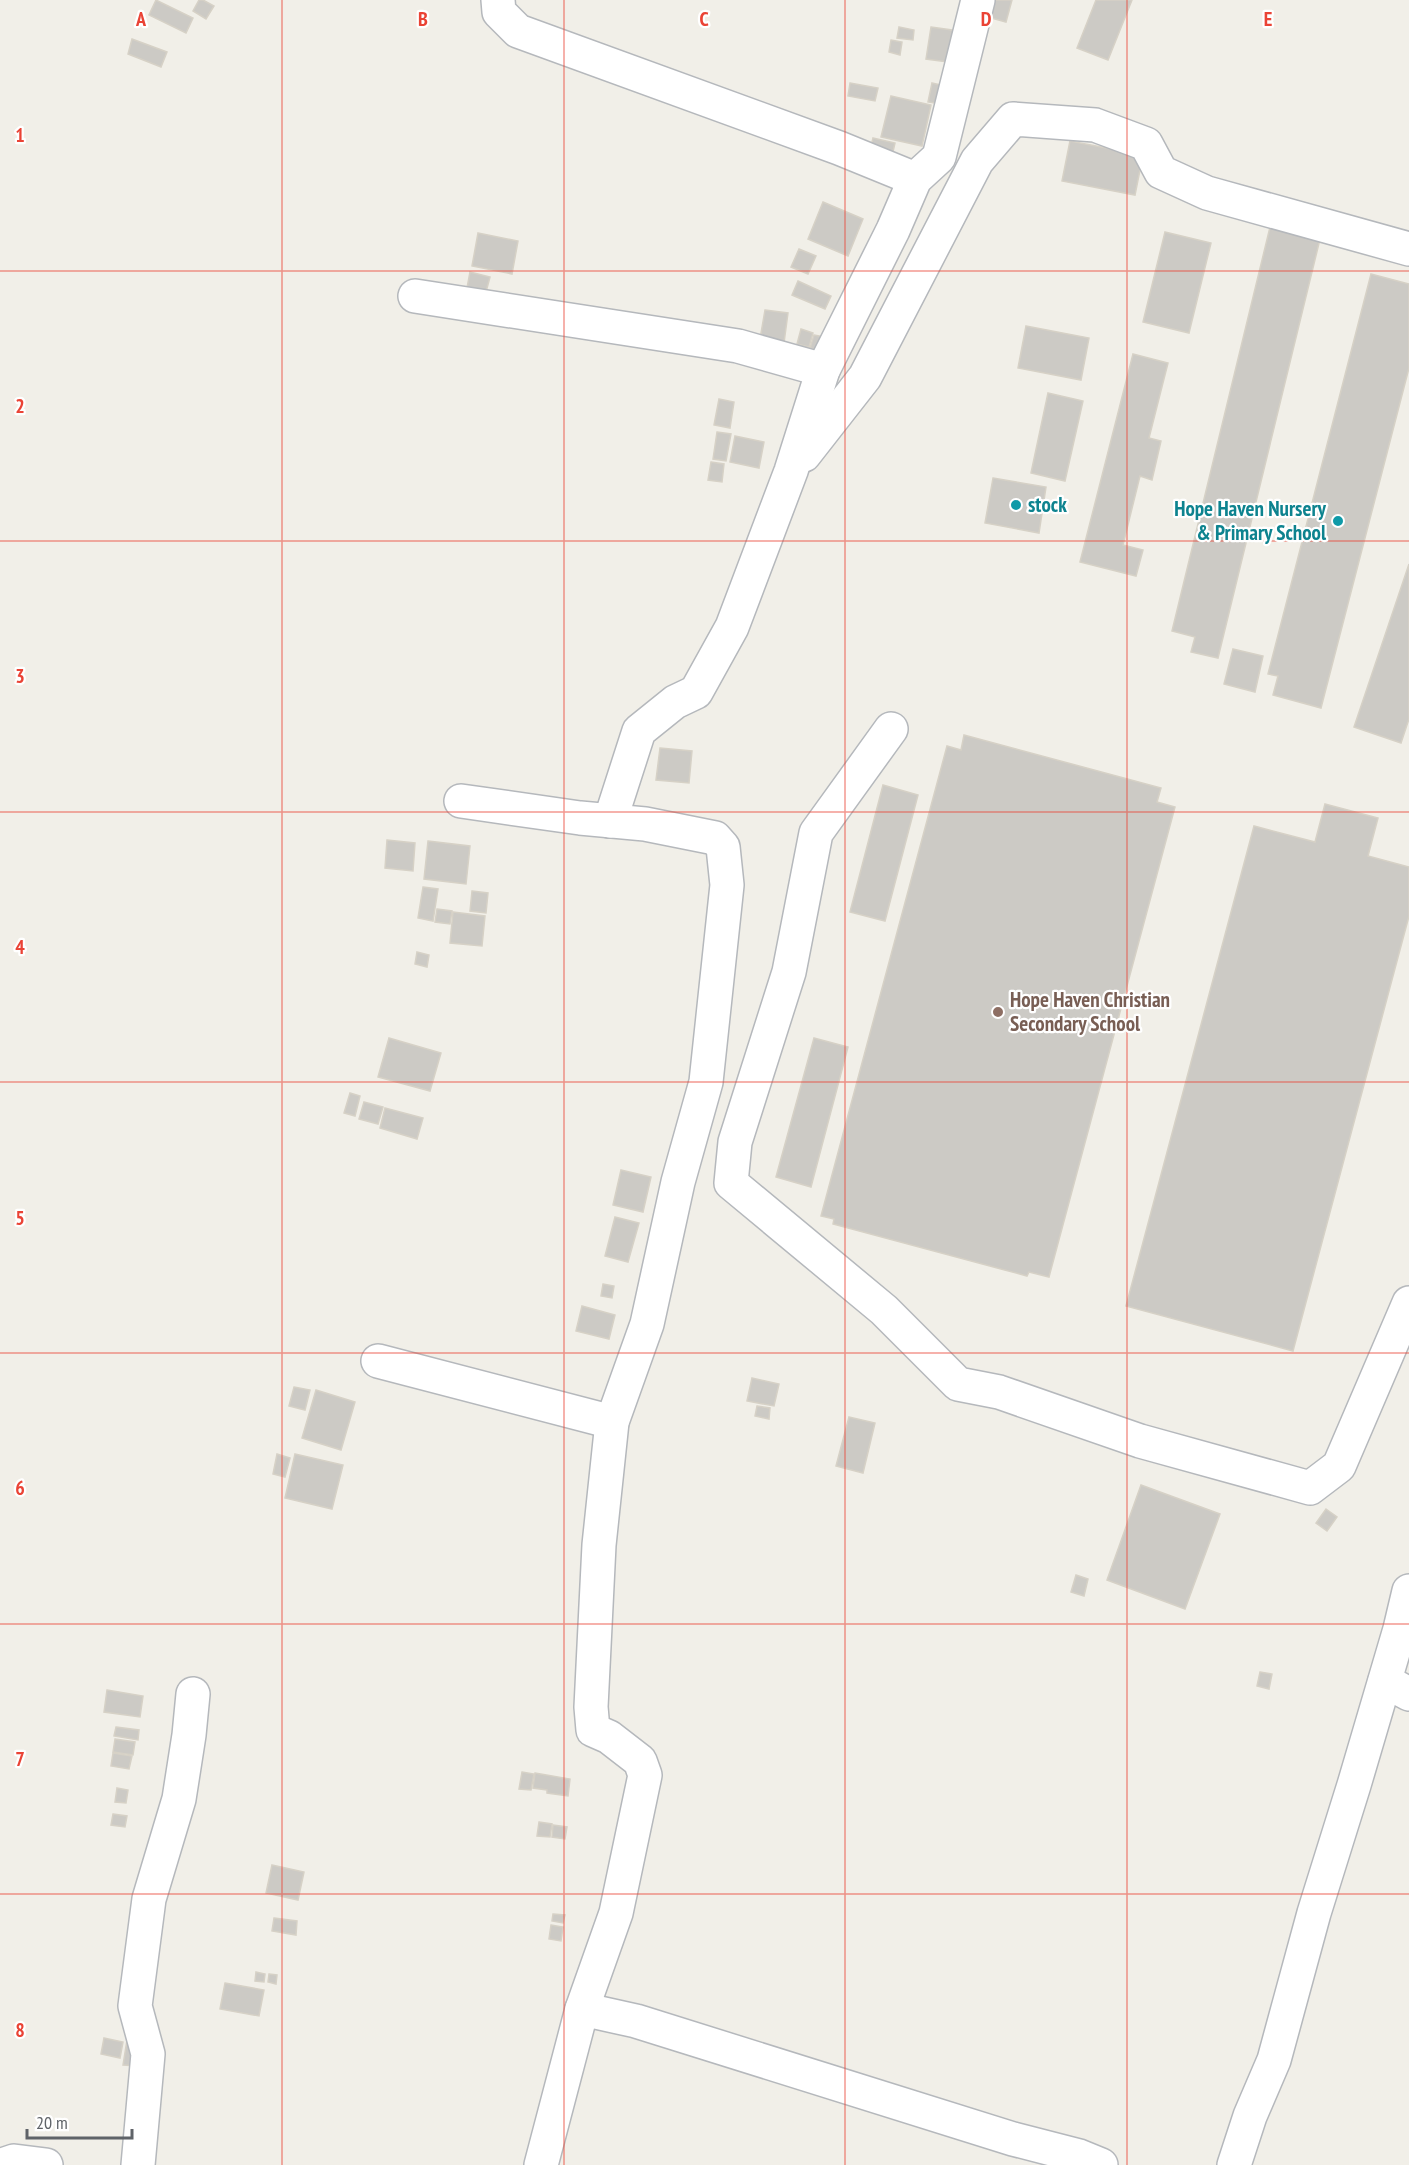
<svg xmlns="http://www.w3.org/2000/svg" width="1409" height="2165" font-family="'PT Sans Narrow',sans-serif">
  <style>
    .building { fill: #cccac5; stroke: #d6d1c6; stroke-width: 1.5 }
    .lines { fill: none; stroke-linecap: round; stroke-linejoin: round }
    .minor-casing { stroke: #b5b8bc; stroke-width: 36 }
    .minor { stroke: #fff; stroke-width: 33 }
    .grid { fill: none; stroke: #ea4335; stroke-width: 1.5; stroke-opacity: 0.55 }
    .culture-dot { fill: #0f9aa8; stroke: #fff; stroke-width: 2 }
    .education-dot { fill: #8d6e63; stroke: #fff; stroke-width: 2 }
    .labels { text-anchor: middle; stroke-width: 4.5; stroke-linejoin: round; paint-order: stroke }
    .culture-label { font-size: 21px; font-weight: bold; fill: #0d838f; stroke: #fff; text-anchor: start }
    .education-label { font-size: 21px; font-weight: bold; fill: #785e54; stroke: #fff; text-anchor: start }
    .grid-label { font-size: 20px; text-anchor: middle; font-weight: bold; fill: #ea4335; stroke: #fff; stroke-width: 4.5; stroke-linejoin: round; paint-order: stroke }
  </style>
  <rect width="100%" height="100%" fill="#f1efe8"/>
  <g class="building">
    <path d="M156 0 193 18 186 33 149 15Z"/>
    <path d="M199 0H203L214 6 206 19 193 11Z"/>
    <path d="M988 0H1012L1006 22 984 16Z"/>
    <path d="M1096 0H1132L1108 60 1077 48Z"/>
    <path d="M899 27 914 30 913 40 897 38Z"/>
    <path d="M931 27 959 31 955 63 926 59Z"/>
    <path d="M132 39 167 52 161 67 128 54Z"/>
    <path d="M891 40 902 42 900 55 889 52Z"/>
    <path d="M850 83 878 88 875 101 848 96Z"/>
    <path d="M932 83 950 87 946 105 928 102Z"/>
    <path d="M891 96 931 105 922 146 881 137Z"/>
    <path d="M873 138 895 143 892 156 870 151Z"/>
    <path d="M1070 141 1143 155 1135 195 1062 181Z"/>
    <path d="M823 202 863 219 848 256 808 239Z"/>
    <path d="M1271 223 1321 235 1218 658 1191 652 1195 637 1172 631Z"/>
    <path d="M1165 232 1211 243 1189 333 1143 322Z"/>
    <path d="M478 233 518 241 512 274 472 266Z"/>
    <path d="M799 249 816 256 808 274 791 267Z"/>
    <path d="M470 272 490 277 486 292 467 288Z"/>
    <path d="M1371 274 1409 284V368L1321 708 1273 695 1278 676 1268 674Z"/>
    <path d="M798 281 831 296 825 309 792 295Z"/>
    <path d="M765 310 788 313 784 343 760 339Z"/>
    <path d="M1026 326 1089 338 1081 380 1018 368Z"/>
    <path d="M801 329 813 333 809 347 797 344Z"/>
    <path d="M814 335 825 337 821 351 810 348Z"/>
    <path d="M1133 354 1168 363 1149 438 1161 441 1152 480 1140 476 1123 545 1143 550 1136 576 1080 562Z"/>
    <path d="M1048 393 1083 401 1065 481 1031 473Z"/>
    <path d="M719 399 734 402 730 428 714 425Z"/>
    <path d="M717 432 731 434 726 461 713 459Z"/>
    <path d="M735 436 764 442 759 468 730 462Z"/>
    <path d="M711 462 724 464 722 482 708 480Z"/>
    <path d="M993 478 1046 487 1039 533 985 523Z"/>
    <path d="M1409 564V719L1401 743 1354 727Z"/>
    <path d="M1233 649 1263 656 1255 692 1224 684Z"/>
    <path d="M964 735 1161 788 1157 802 1175 807 1049 1277 1029 1272 1027 1276 833 1224 834 1219 821 1216 947 746 961 750Z"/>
    <path d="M660 748 692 751 689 783 656 780Z"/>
    <path d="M883 785 918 795 885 921 850 912Z"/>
    <path d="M1325 804 1378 818 1368 856 1409 867V916L1293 1351 1126 1306 1254 826 1315 842Z"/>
    <path d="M387 840 415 843 413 871 385 868Z"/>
    <path d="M428 841 470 846 466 884 424 879Z"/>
    <path d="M423 887 438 889 433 921 418 918Z"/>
    <path d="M472 891 488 893 486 913 470 911Z"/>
    <path d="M437 909 452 911 450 924 435 922Z"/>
    <path d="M453 912 485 916 482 946 450 943Z"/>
    <path d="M417 952 429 955 427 967 415 964Z"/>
    <path d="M389 1038 441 1053 430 1091 378 1077Z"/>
    <path d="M814 1038 848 1047 811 1187 776 1177Z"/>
    <path d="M350 1093 360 1096 355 1116 344 1113Z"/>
    <path d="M364 1102 383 1107 378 1124 359 1119Z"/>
    <path d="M385 1108 423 1118 417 1139 380 1128Z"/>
    <path d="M621 1170 651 1177 643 1212 613 1205Z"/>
    <path d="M615 1217 639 1223 628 1262 605 1256Z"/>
    <path d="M603 1284 614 1286 612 1298 601 1296Z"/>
    <path d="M582 1306 615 1315 609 1339 576 1331Z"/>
    <path d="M752 1378 779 1384 774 1406 747 1401Z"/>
    <path d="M294 1387 310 1390 305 1410 289 1406Z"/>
    <path d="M316 1390 355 1402 341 1450 302 1438Z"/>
    <path d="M757 1406 770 1408 769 1419 755 1416Z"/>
    <path d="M849 1417 875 1423 863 1473 836 1466Z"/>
    <path d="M277 1454 290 1458 285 1477 273 1474Z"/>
    <path d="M295 1454 343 1465 332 1509 285 1498Z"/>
    <path d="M1141 1485 1220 1514 1185 1609 1107 1580Z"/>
    <path d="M1326 1509 1337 1517 1327 1531 1316 1523Z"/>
    <path d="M1076 1575 1088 1579 1084 1596 1071 1592Z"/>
    <path d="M1260 1672 1272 1674 1269 1689 1257 1686Z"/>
    <path d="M107 1690 143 1696 140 1717 104 1712Z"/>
    <path d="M116 1727 139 1730 138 1740 114 1736Z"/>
    <path d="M115 1739 135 1742 133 1755 113 1752Z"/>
    <path d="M113 1753 132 1756 129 1769 111 1766Z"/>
    <path d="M522 1772 534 1774 531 1790 519 1789Z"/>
    <path d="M535 1773 570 1779 568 1796 547 1793V1790L533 1788Z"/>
    <path d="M117 1788 128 1790 126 1803 115 1802Z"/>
    <path d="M113 1814 127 1816 125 1827 111 1825Z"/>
    <path d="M539 1822 552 1824 550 1837 537 1836Z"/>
    <path d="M553 1825 567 1827 565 1839 552 1837Z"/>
    <path d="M272 1865 304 1872 298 1900 266 1893Z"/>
    <path d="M553 1914 565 1915 563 1923 552 1921Z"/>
    <path d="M274 1918 297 1921 296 1935 272 1931Z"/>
    <path d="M551 1925 563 1927 561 1941 549 1939Z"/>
    <path d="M256 1972 265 1974 264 1982 255 1981Z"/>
    <path d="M269 1974 277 1975 276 1984 268 1982Z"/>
    <path d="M225 1983 264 1990 259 2016 220 2009Z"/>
    <path d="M104 2038 123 2042 120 2058 101 2054Z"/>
    <path d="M127 2040 137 2066 123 2065Z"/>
  </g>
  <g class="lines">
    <g class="minor-casing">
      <g id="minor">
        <path d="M498 0 499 12 518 31 839 148 915 179"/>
        <path d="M415 296 738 346 823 370"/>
        <path d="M804 455 865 377 977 161 1013 119 1095 125 1146 144 1161 172 1207 193 1409 249"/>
        <path d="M891 729 816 833 789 972 735 1142 731 1183 884 1310 958 1384 999 1392 1140 1441 1310 1488 1339 1466 1409 1303"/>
        <path d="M461 801 580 818 645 824 715 838 723 847 727 885 706 1082 678 1182 647 1324 612 1422 599 1545 591 1707 593 1730 609 1737 640 1761 645 1775 616 1913 582 2009 541 2165"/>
        <path d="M610 821 639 731 675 702 696 692 732 627 791 471 823 370 893 230 915 179 939 157 978 0"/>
        <path d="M378 1361 612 1422"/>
        <path d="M1385 1681 1409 1694"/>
        <path d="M582 2009 636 2021 1013 2139 1079 2156 1101 2165"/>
        <path d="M2 2165 14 2161 46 2165"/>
        <path d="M138 2165 148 2054 135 2006 149 1899 179 1799 189 1735 193 1694"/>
        <path d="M1234 2165 1250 2116 1274 2060 1314 1913 1354 1785 1400 1629 1409 1591"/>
      </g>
    </g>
    <use href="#minor" class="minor"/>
  </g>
  <path class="grid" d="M282 0V2165M564 0V2165M845 0V2165M1127 0V2165M0 271H1409M0 541H1409M0 812H1409M0 1082H1409M0 1353H1409M0 1624H1409M0 1894H1409"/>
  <g class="culture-dot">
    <circle cx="1016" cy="505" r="6"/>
    <circle cx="1338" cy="521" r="6"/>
  </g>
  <circle class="education-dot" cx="998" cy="1012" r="6"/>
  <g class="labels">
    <g class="culture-label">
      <text x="1028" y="512">stock</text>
      <text x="1326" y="516" text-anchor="end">Hope Haven Nursery<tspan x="1326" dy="24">&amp; Primary School</tspan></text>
    </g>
    <g class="education-label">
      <text x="1010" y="1007">Hope Haven Christian<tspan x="1010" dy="24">Secondary School</tspan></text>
    </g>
  </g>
  <g class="grid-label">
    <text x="141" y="26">A</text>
    <text x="423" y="26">B</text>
    <text x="704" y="26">C</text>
    <text x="986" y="26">D</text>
    <text x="1268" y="26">E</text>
    <text x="20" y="142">1</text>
    <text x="20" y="413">2</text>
    <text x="20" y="683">3</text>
    <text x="20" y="954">4</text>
    <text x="20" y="1225">5</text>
    <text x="20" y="1495">6</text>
    <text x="20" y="1766">7</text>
    <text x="20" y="2037">8</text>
  </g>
  <path d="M27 2129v9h105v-9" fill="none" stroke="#5f6368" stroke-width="3"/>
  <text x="36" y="2129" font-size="18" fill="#5f6368" stroke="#ffffff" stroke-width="4.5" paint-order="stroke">20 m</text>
</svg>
